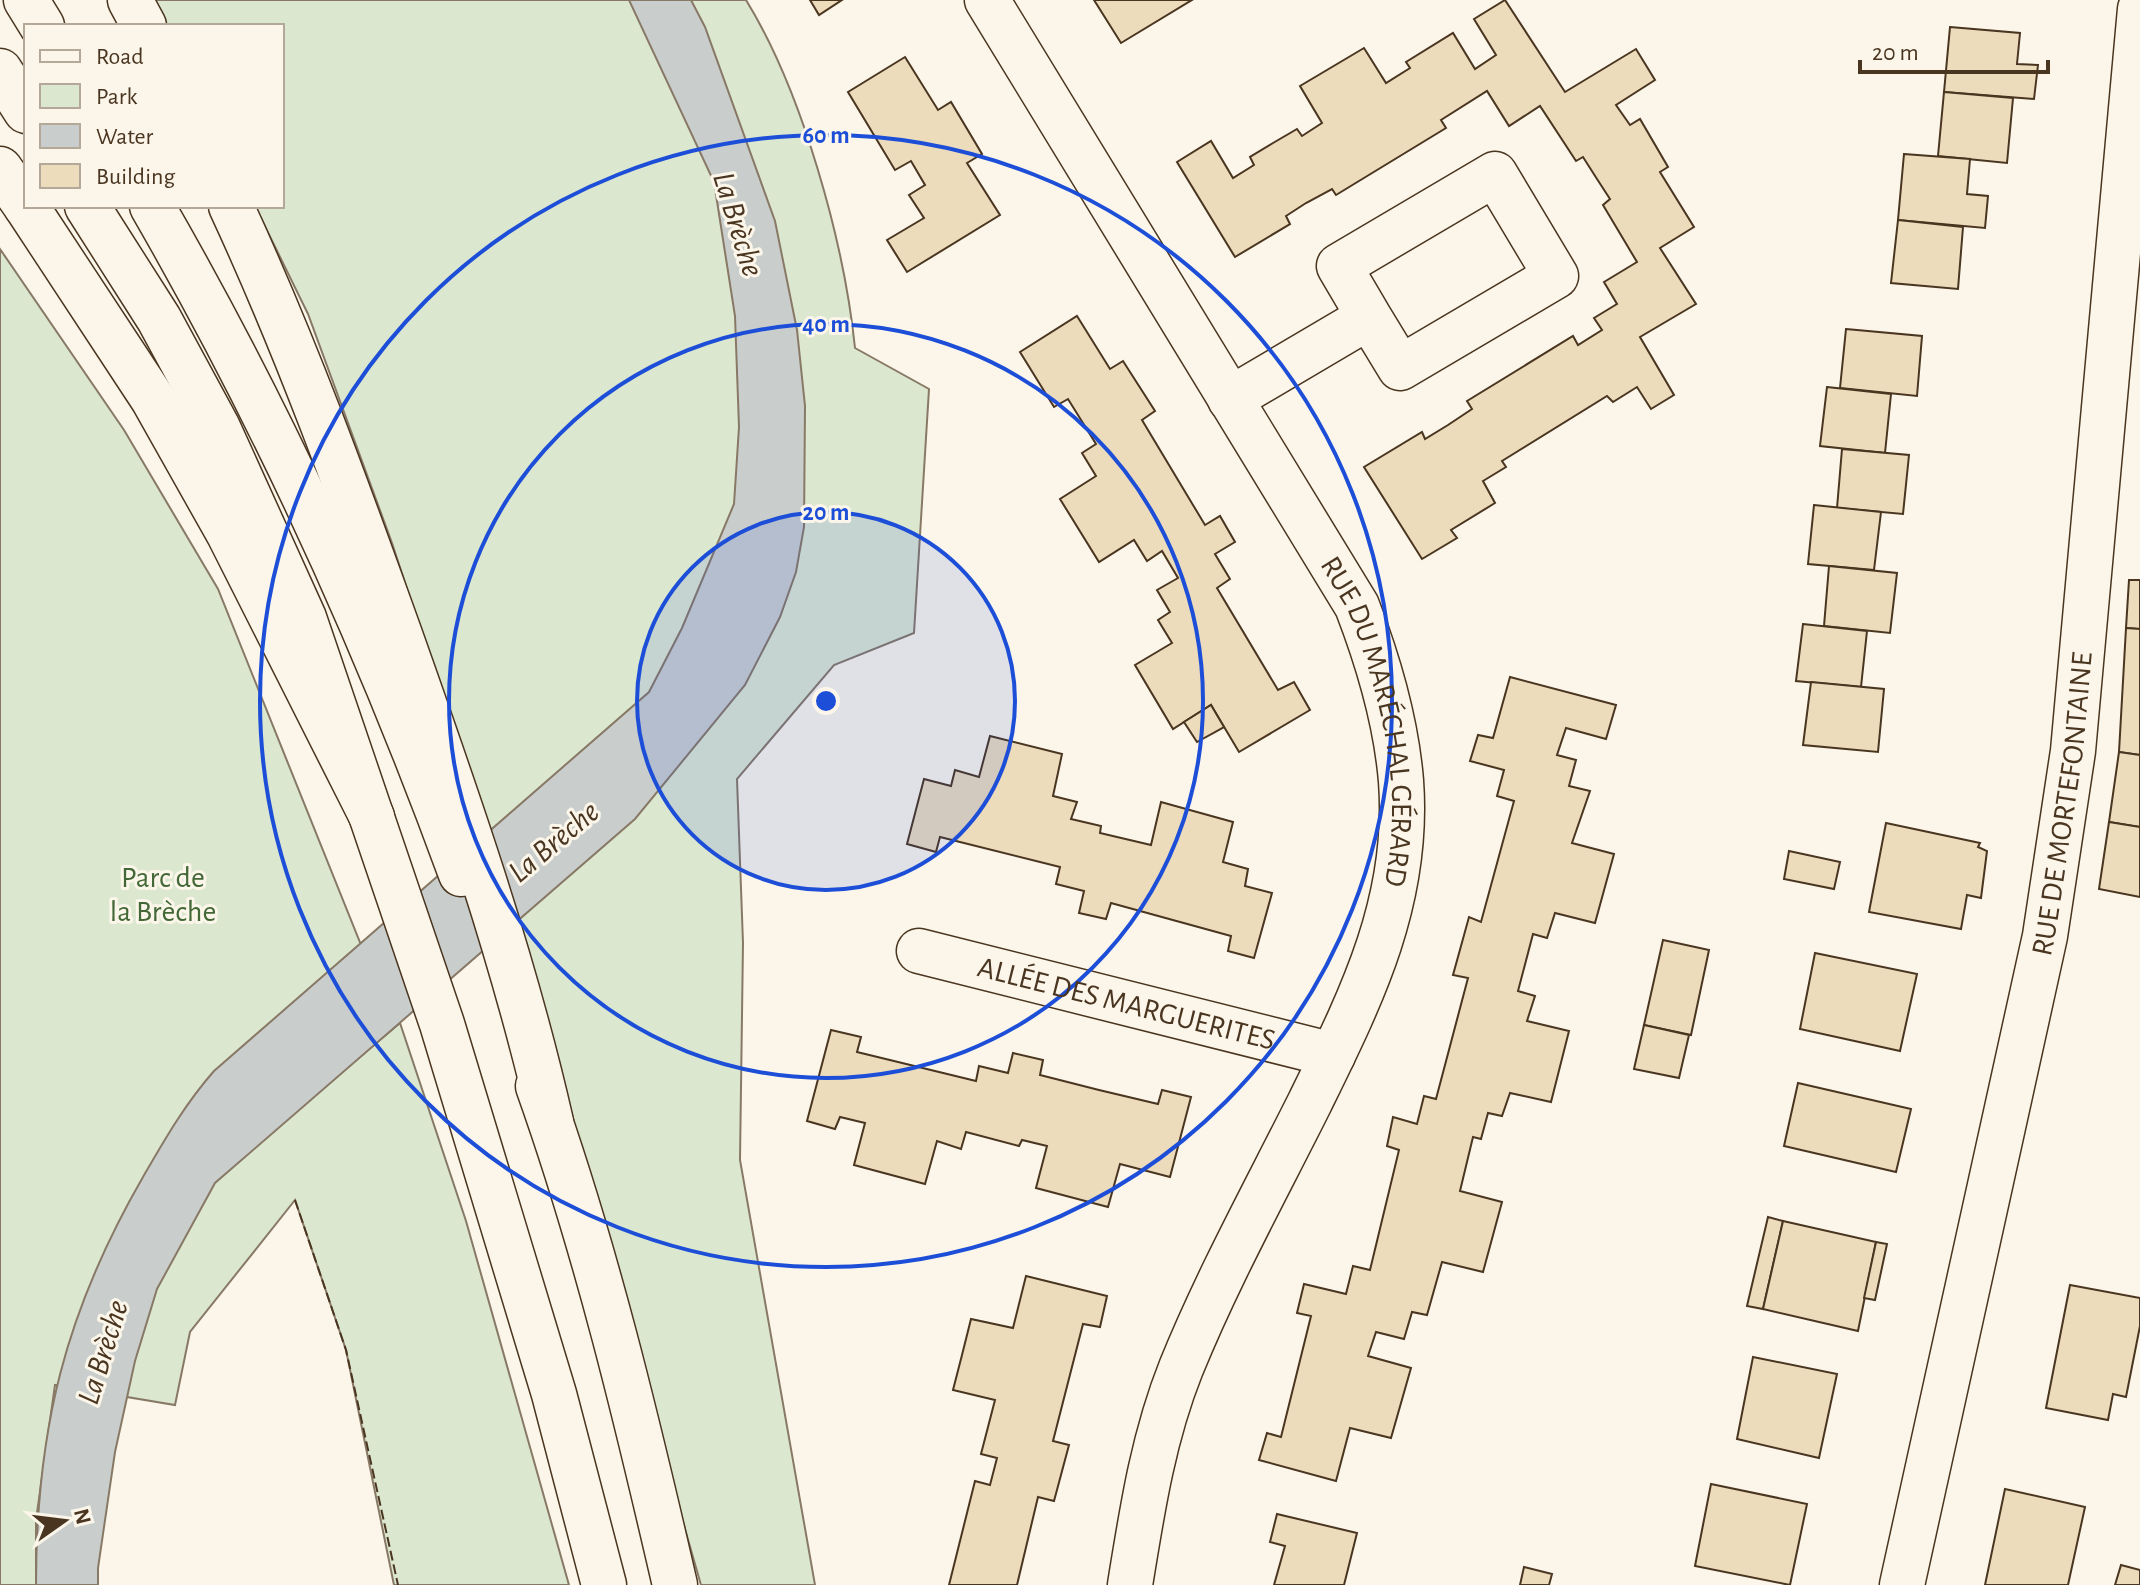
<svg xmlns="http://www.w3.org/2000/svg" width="2140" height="1585" font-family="'Alegreya Sans',sans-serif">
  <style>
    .green { fill: #dce7d0; stroke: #887966; stroke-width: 2 }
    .water { fill: #c9cecd; stroke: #887966; stroke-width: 2 }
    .building { fill: #ecdcbc; stroke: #4a3520; stroke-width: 2 }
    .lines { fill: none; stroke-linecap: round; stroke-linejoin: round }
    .minor-casing { stroke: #4a3520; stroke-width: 47 }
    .major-casing { stroke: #4a3520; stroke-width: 47 }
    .highway-casing { stroke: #4a3520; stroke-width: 47 }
    .minor { stroke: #fbf6e9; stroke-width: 44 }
    .major { stroke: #fbf6e9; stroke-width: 44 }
    .highway { stroke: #fbf6e9; stroke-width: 44 }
    .fence { stroke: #4a3520; stroke-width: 2; stroke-dasharray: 10 4; stroke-linecap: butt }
    .ring { fill: none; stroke: #1d4ed8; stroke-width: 4 }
    .labels { text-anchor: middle; stroke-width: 6; stroke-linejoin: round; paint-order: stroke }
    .street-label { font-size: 30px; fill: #4a3520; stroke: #fbf6e9 }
    .park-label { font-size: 30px; fill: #436837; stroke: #fbf6e9 }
    .water-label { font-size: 32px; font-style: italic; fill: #4a3520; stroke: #fbf6e9 }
    .centre { fill: #1d4ed8; stroke: #fbf6e9; stroke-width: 4 }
    .ring-label { font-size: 24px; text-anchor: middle; font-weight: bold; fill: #1d4ed8; stroke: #fbf6e9; stroke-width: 6; stroke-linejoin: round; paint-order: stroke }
  </style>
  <rect width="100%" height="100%" fill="#fbf6e9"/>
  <g class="green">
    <path d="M151 0H746C802 91 844 241 855 348L929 389 914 633 834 665 737 779 743 943 740 1160 815 1585H701L576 1149 522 941 392 543 308 314 255 206H282V26H165Z"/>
    <path d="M0 249 124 430 218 589 361 945 346 957 344 1070 400 1023 466 1221 569 1585H394L346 1350 295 1200 190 1332 175 1405 55 1385 36 1520V1585H0Z"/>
  </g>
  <path class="water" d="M629 0H691L705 27 775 221 797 330 805 406 804 527 796 572 780 617 745 685 635 819 215 1183 157 1289 135 1361 115 1452 98 1568V1585H36C36 1430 65 1312 143 1177 165 1139 185 1104 214 1071L649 692 682 628 734 504 739 427 735 316 714 182Z"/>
  <g class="building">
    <path d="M810 0H842L819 15Z"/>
    <path d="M1094 0H1192L1121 43Z"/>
    <path d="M1505 0 1565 92 1636 49 1655 80 1616 105 1630 125 1640 119 1668 167 1660 172 1694 227 1660 248 1696 304 1640 337 1674 395 1651 409 1637 387 1613 402 1607 396 1502 461 1506 467 1483 481 1495 503 1451 530 1457 538 1422 559 1364 467 1422 432 1425 439 1448 425 1472 409 1467 401 1573 336 1578 345 1602 330 1594 318 1617 304 1604 282 1637 262 1603 205 1610 199 1597 179 1583 157 1576 161 1540 106 1509 126 1487 91 1441 120 1446 128 1336 195 1332 189 1306 203 1286 216 1290 224 1235 257 1177 162 1211 141 1233 178 1254 165 1250 157 1273 143 1297 129 1302 136 1322 123 1300 86 1364 48 1386 83 1410 68 1406 62 1453 33 1475 69 1496 55 1474 19Z"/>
    <path d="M1950 27 2020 33 2017 64 2038 65 2034 99 1944 92Z"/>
    <path d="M905 57 938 110 951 102 982 154 967 163 1000 215 907 272 887 240 924 218 909 195 925 185 911 161 895 170 848 92Z"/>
    <path d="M1944 92 2013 98 2007 163 1938 156Z"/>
    <path d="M1904 154 1970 159 1967 194 1988 196 1985 228 1898 220Z"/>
    <path d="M1898 220 1963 227 1958 289 1891 283Z"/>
    <path d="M1077 316 1110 369 1123 361 1155 411 1142 420 1205 525 1220 516 1235 542 1215 554 1230 579 1217 588 1278 690 1294 682 1310 710 1239 752 1211 705 1173 729 1135 665 1172 643 1158 620 1170 612 1157 590 1178 578 1162 551 1147 561 1134 540 1099 562 1060 499 1096 476 1082 453 1096 444 1068 399 1054 407 1020 352Z"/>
    <path d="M1846 329 1922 336 1917 396 1840 388Z"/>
    <path d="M1827 387 1891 394 1885 453 1820 446Z"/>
    <path d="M1842 449 1909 455 1903 514 1837 508Z"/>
    <path d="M1814 505 1881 512 1874 570 1808 564Z"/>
    <path d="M1829 566 1897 573 1890 633 1824 626Z"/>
    <path d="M2129 580H2140V629L2126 628Z"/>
    <path d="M1803 624 1867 631 1861 687 1796 681Z"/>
    <path d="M2126 628 2140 629V755L2119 752Z"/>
    <path d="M1510 677 1616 705 1606 739 1566 728 1557 755 1576 760 1569 786 1590 791 1572 843 1614 854 1595 923 1555 913 1547 938 1533 934 1518 991 1535 996 1527 1021 1569 1031 1551 1102 1510 1093 1502 1116 1488 1113 1481 1139 1473 1137 1460 1191 1502 1202 1483 1272 1442 1262 1427 1315 1412 1312 1404 1339 1376 1332 1368 1356 1411 1368 1391 1438 1350 1428 1336 1481 1259 1460 1267 1433 1281 1437 1311 1316 1297 1313 1304 1284 1346 1294 1353 1266 1370 1270 1399 1150 1387 1146 1393 1117 1417 1124 1424 1096 1436 1099 1468 978 1453 975 1469 917 1481 922 1514 801 1497 796 1504 770 1470 761 1478 735 1493 738Z"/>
    <path d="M1811 682 1884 689 1878 752 1803 745Z"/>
    <path d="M1211 705 1224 727 1197 742 1184 722Z"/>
    <path d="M990 736 1062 754 1053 796 1077 802 1071 819 1101 826 1100 833 1151 845 1161 802 1233 822 1223 862 1248 869 1245 886 1272 893 1254 958 1228 951 1231 936 1111 903 1106 919 1079 913 1084 891 1056 884 1060 867 940 837 936 852 907 844 924 779 951 786 955 770 979 777Z"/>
    <path d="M2119 752 2140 755V827L2109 822Z"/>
    <path d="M2109 822 2140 827V897L2099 889Z"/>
    <path d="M1886 823 1980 843 1978 847 1987 851 1981 898 1967 895 1961 929 1869 912Z"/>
    <path d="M1789 851 1840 862 1834 889 1784 879Z"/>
    <path d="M1663 940 1709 950 1691 1035 1644 1025Z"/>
    <path d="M1815 953 1917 974 1900 1051 1800 1029Z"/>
    <path d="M1644 1025 1689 1035 1679 1078 1634 1069Z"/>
    <path d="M831 1030 861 1037 857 1052 976 1081 979 1066 1008 1073 1013 1053 1043 1060 1040 1075 1099 1090 1158 1104 1162 1090 1191 1097 1170 1177 1120 1164 1108 1207 1036 1188 1047 1146 1022 1140 1019 1146 966 1132 961 1149 937 1141 925 1184 854 1165 865 1123 840 1117 835 1129 807 1121Z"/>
    <path d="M1798 1083 1911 1109 1896 1172 1784 1146Z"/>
    <path d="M1768 1217 1783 1221 1763 1309 1747 1306Z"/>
    <path d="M1783 1221 1876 1242 1858 1331 1763 1309Z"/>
    <path d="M1876 1242 1887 1244 1875 1300 1864 1298Z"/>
    <path d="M1026 1276 1107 1296 1100 1327 1083 1324 1053 1441 1069 1445 1054 1501 1038 1497 1017 1585H949L975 1481 990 1485 997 1458 981 1454 995 1400 953 1390 962 1355 971 1319 1013 1328Z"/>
    <path d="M2070 1285 2140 1298V1326L2126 1397 2113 1394 2108 1420 2046 1408Z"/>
    <path d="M1753 1357 1837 1374 1819 1458 1737 1439Z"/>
    <path d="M1711 1484 1807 1504 1790 1585 1695 1566Z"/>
    <path d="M2005 1489 2085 1507 2068 1585H1985Z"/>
    <path d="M1277 1514 1357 1533 1344 1585H1274L1285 1546 1270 1542Z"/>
    <path d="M2121 1565 2140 1570V1585H2115Z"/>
    <path d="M1524 1567 1552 1574 1549 1585H1520Z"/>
  </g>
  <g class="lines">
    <g class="minor-casing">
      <g id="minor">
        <path id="s1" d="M987 0 1357 606C1379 663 1396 720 1401 781 1410 901 1361 998 1310 1102 1266 1190 1218 1277 1181 1368 1153 1438 1142 1511 1130 1585"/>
        <path d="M1230 399 1369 317 1400 368 1556 276 1495 174 1339 266 1369 317"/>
        <path id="s2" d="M919 951 1333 1055"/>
        <path id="s3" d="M1902 1585 2045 936 2073 751 2140 9"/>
      </g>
    </g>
    <g class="major-casing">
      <g id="major">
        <path d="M26 0 42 26"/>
        <path d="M0 71 26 111"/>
        <path d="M87 206 159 319 218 428 304 618 442 1024 554 1394 604 1585"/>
        <path d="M152 206C276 421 376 641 461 874"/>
        <path d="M538 1086C596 1249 636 1416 675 1585"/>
      </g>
    </g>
    <g class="highway-casing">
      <g id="highway">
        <path d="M130 0 144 26"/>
        <path d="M0 169 26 206"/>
        <path d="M26 206 153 399 229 534 372 817"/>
        <path d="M231 206C296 346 348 490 400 635 457 796 513 955 551 1122"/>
      </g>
    </g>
    <use href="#minor" class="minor"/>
    <use href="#major" class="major"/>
    <use href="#highway" class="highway"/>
    <path class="fence" d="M295 1200 346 1350 398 1585"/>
  </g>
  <circle cx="826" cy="701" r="189" fill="#1d4ed8" fill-opacity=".12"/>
  <g class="ring">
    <circle cx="826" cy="701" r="189"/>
    <circle cx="826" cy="701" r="377"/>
    <circle cx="826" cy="701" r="566"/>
  </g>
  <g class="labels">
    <g class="street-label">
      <text dy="10" stroke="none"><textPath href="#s1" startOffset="826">RUE DU MARÉCHAL GÉRARD</textPath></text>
      <text dy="10" stroke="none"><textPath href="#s3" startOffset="798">RUE DE MORTEFONTAINE</textPath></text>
      <text dy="10" stroke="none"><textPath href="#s2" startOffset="214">ALLÉE DES MARGUERITES</textPath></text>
    </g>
    <g class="park-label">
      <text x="163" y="887">Parc de<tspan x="163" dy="34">la Brèche</tspan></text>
    </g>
    <g class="water-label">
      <text transform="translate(739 224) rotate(73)" y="11">La Brèche</text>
      <text transform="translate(553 841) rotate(-40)" y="11">La Brèche</text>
      <text transform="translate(102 1352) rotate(-73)" y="11">La Brèche</text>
    </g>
  </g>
  <circle cx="826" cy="701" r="12" class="centre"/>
  <g class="ring-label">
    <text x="826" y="143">60 m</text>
    <text x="826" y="332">40 m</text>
    <text x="826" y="520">20 m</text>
  </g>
  <rect x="24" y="24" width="260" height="184" fill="#fbf6e9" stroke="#b4a999" stroke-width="2"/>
  <rect x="40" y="50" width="40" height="12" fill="#fbf6e9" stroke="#b4a999" stroke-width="2"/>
  <text x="96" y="64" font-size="24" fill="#4a3520">Road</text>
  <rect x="40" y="84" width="40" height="24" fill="#dce7d0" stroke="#b4a999" stroke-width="2"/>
  <text x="96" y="104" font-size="24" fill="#4a3520">Park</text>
  <rect x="40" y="124" width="40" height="24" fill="#c9cecd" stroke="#b4a999" stroke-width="2"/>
  <text x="96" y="144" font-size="24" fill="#4a3520">Water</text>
  <rect x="40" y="164" width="40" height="24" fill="#ecdcbc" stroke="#b4a999" stroke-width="2"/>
  <text x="96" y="184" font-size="24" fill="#4a3520">Building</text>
  <g transform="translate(64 1521) rotate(76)" stroke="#fbf6e9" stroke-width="6" paint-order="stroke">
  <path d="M0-6L14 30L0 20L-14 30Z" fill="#4a3520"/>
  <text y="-12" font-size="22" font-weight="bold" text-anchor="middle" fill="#4a3520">N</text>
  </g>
  <path d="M1860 60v12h188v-12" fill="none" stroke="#4a3520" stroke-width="4"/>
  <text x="1872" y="60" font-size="24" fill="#4a3520" stroke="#fbf6e9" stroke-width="6" paint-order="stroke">20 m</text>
</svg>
